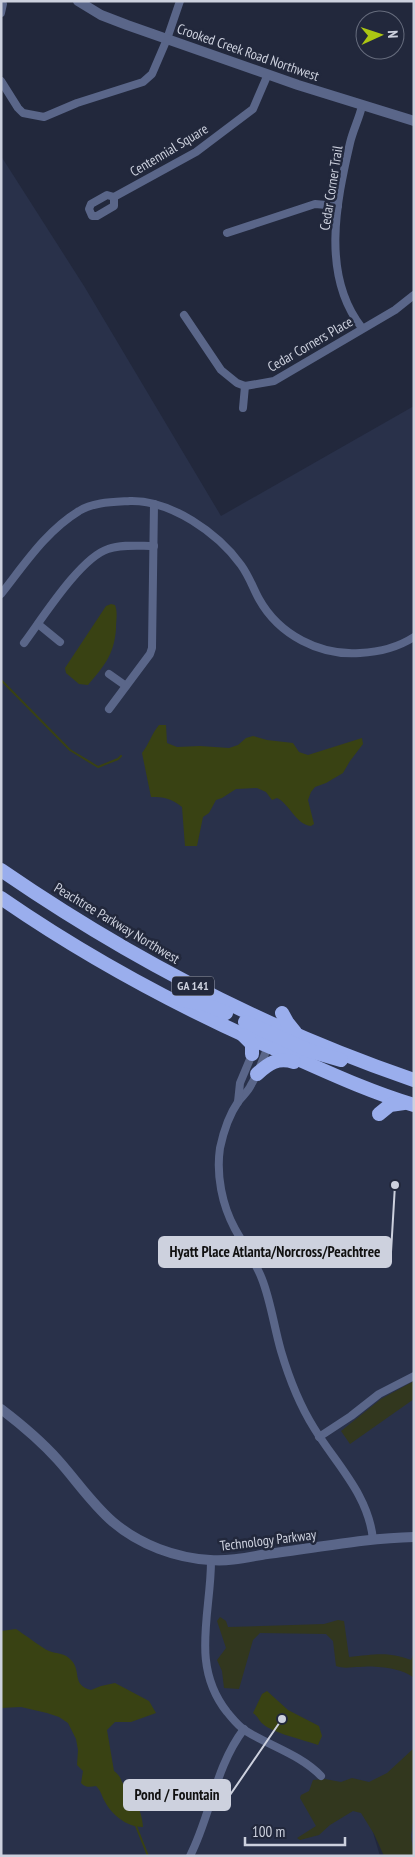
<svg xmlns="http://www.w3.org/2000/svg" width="415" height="1857" font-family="'PT Sans Narrow',sans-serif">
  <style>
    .built { fill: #29314a }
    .green { fill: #32371e }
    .water { fill: #394213 }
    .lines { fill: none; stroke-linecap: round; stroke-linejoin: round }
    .stream { stroke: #394213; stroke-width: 2 }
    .minor { stroke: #5a6689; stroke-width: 8 }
    .tertiary { stroke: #5a6689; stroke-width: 10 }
    .trunk { stroke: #9aaeed; stroke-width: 14 }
    .labels { text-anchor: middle; stroke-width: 5; stroke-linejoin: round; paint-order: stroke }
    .shield { fill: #22283c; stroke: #9a9ead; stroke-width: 1 }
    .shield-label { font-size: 12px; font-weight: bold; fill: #cdd1de }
    .street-label { font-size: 14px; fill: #cdd1de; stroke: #22283c }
    .leader { fill: none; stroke: #cdd1de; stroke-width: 2 }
    .callout-dot { fill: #cdd1de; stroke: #22283c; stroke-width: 2 }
    .callout { fill: #cdd1de; stroke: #cdd1de; stroke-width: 2 }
    .callout-label { font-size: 15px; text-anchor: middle; font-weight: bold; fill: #111 }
  </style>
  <rect width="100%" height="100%" fill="#22283c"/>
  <path class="built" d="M1 156 84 286 221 516 414 406V1856L363 1799 380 1856H1Z"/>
  <g class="green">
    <path d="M414 1381V1399L350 1444 341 1431 381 1399Z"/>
    <path d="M220 1617 226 1621 228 1627 324 1624 338 1620 344 1621 349 1657C374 1655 386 1651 411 1660L414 1653V1678C403 1668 374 1665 360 1667 351 1667 344 1669 336 1666L333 1641 326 1634 260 1633 253 1640 239 1689 224 1688 222 1671 217 1660 226 1648 217 1621Z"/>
    <path d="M414 1748V1815L411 1836 414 1856H384L374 1834 361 1813 353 1811 330 1825 319 1835 300 1840 297 1838 316 1826 300 1798 301 1795 309 1791 313 1780 325 1779 341 1782 352 1778 369 1782 387 1773Z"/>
  </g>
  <g class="water">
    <path d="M111 604 115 605C118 613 116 620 116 629 114 655 104 666 88 685L79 684 66 673 65 668 106 606Z"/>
    <path d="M159 725H166L167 743 177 747 200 746 229 748 238 745 246 738 253 736 267 740 293 743 299 752 308 755 362 738 363 744 350 761 343 773 326 783 315 787 311 792 308 800 314 824 311 826C295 824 290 804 277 798L272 800 266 792 257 788 236 789 222 798 216 800 209 813 203 817 197 846H185L182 807C171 798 164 797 151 797L142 753C149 744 152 733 159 725Z"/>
    <path d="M16 1629C24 1634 42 1648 49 1651 57 1654 65 1653 71 1660 82 1671 71 1685 91 1690L101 1686 115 1683 149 1701 156 1713 131 1722H115L107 1730 114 1771C122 1777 120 1780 125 1787 135 1804 141 1806 143 1827 126 1827 111 1814 104 1800 101 1794 101 1791 96 1786 91 1787 85 1788 81 1783L83 1771 77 1765 78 1750 76 1739 68 1723 59 1717 47 1713 21 1707 1 1708V1631Z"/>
    <path d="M267 1691 288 1710 319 1726 322 1736 318 1745C305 1740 272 1733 263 1724 259 1721 258 1716 253 1713L262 1694Z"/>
  </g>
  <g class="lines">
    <g class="stream">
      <path d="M1 680 70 750 98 767 118 759 121 756"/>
      <path d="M136 1826 148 1856"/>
    </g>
    <g class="minor">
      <path d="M1 2 3 4 1 13"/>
      <path d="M1 81 18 108 23 113 44 117 77 103 143 82 152 74 167 39 180 1"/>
      <path d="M107 195 114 197V206L97 216H92L89 209 91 204Z"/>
      <path d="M114 197 196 152 253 109 268 74"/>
      <path d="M227 233 315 204 338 206"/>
      <path d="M184 315 221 370 237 383 245 386 274 381 395 310 414 295"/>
      <path d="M362 328C321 276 336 203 350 143 353 130 359 119 362 106"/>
      <path d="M243 408 245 386"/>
      <path d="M1 594C24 565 46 531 79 511 93 502 113 502 130 501 171 500 218 533 241 565 249 576 253 588 259 599 279 635 320 656 360 653 380 652 397 648 414 637"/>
      <path d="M38 624 60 642"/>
      <path d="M24 643C42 619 80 558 108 549 122 544 139 546 154 546"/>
      <path d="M109 674 126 686"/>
      <path d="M109 709 150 654 152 648 154 504"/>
      <path d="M269 1043C264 1057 259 1072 251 1085 248 1092 242 1096 238 1102 229 1115 223 1134 220 1148 216 1175 222 1205 235 1229 244 1245 255 1261 262 1279 271 1302 274 1327 281 1351 289 1378 299 1404 314 1428 336 1464 369 1495 373 1540"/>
      <path d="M238 1102 240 1083 253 1052"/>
      <path d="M319 1437 351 1416 379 1394 414 1376"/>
      <path d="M211 1561C211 1614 190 1665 227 1712 233 1719 238 1726 246 1731 270 1746 301 1755 321 1776"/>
      <path d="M190 1856C211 1815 215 1767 244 1729"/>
    </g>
    <g class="tertiary">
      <path d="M78 1 101 15 127 25 298 85 414 121"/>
      <path d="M1 1409C22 1425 41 1441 58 1460 76 1480 92 1504 113 1522 140 1545 176 1558 210 1560 229 1562 249 1557 267 1554 316 1548 365 1538 414 1537"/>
    </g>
    <g class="trunk">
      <path d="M1 870C129 958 267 1030 414 1080"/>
      <path d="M1 898C82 954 170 1002 259 1042 311 1064 360 1089 414 1105"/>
      <path d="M177 999 205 1004 226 1013"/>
      <path d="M282 1013 287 1022 295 1032"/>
      <path d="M245 1022 310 1051 341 1060"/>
      <path d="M243 1035 252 1044V1054"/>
      <path d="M257 1074C269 1063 278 1057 294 1062"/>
      <path d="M379 1114 390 1105 404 1103"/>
    </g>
  </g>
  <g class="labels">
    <rect class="shield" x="172" y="976.5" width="42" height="19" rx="4"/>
    <g class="shield-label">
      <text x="193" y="990">GA 141</text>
    </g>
    <g class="street-label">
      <text transform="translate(248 52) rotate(19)" y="5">Crooked Creek Road Northwest</text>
      <text transform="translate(169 150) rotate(-31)" y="5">Centennial Square</text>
      <text transform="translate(331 188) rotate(-81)" y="5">Cedar Corner Trail</text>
      <text transform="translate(310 344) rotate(-30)" y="5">Cedar Corners Place</text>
      <text transform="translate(117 923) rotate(31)" y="5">Peachtree Parkway Northwest</text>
      <text transform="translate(268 1540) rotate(-7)" y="5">Technology Parkway</text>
    </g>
  </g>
  <path class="leader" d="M395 1185L391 1252M282 1719L230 1795"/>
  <g class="callout-dot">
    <circle cx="395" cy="1185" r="5"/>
    <circle cx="282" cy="1719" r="5"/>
  </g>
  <g class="callout">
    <rect x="159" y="1237" width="232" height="30" rx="5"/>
    <rect x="124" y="1780" width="106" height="30" rx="5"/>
  </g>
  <g class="callout-label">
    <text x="275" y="1257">Hyatt Place Atlanta/Norcross/Peachtree</text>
    <text x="177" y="1800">Pond / Fountain</text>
  </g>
  <rect width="415" height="1857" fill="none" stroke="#cdd1de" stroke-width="5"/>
  <g transform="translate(380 35) rotate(87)"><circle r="24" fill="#22283c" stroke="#666c7d"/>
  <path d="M0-4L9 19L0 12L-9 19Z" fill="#acc613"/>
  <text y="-8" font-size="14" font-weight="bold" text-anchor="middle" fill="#cdd1de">N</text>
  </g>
  <path d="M245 1837v8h100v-8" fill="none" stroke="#cdd1de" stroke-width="2.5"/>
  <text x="252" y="1837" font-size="15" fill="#cdd1de" stroke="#22283c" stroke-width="4" paint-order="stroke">100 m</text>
</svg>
